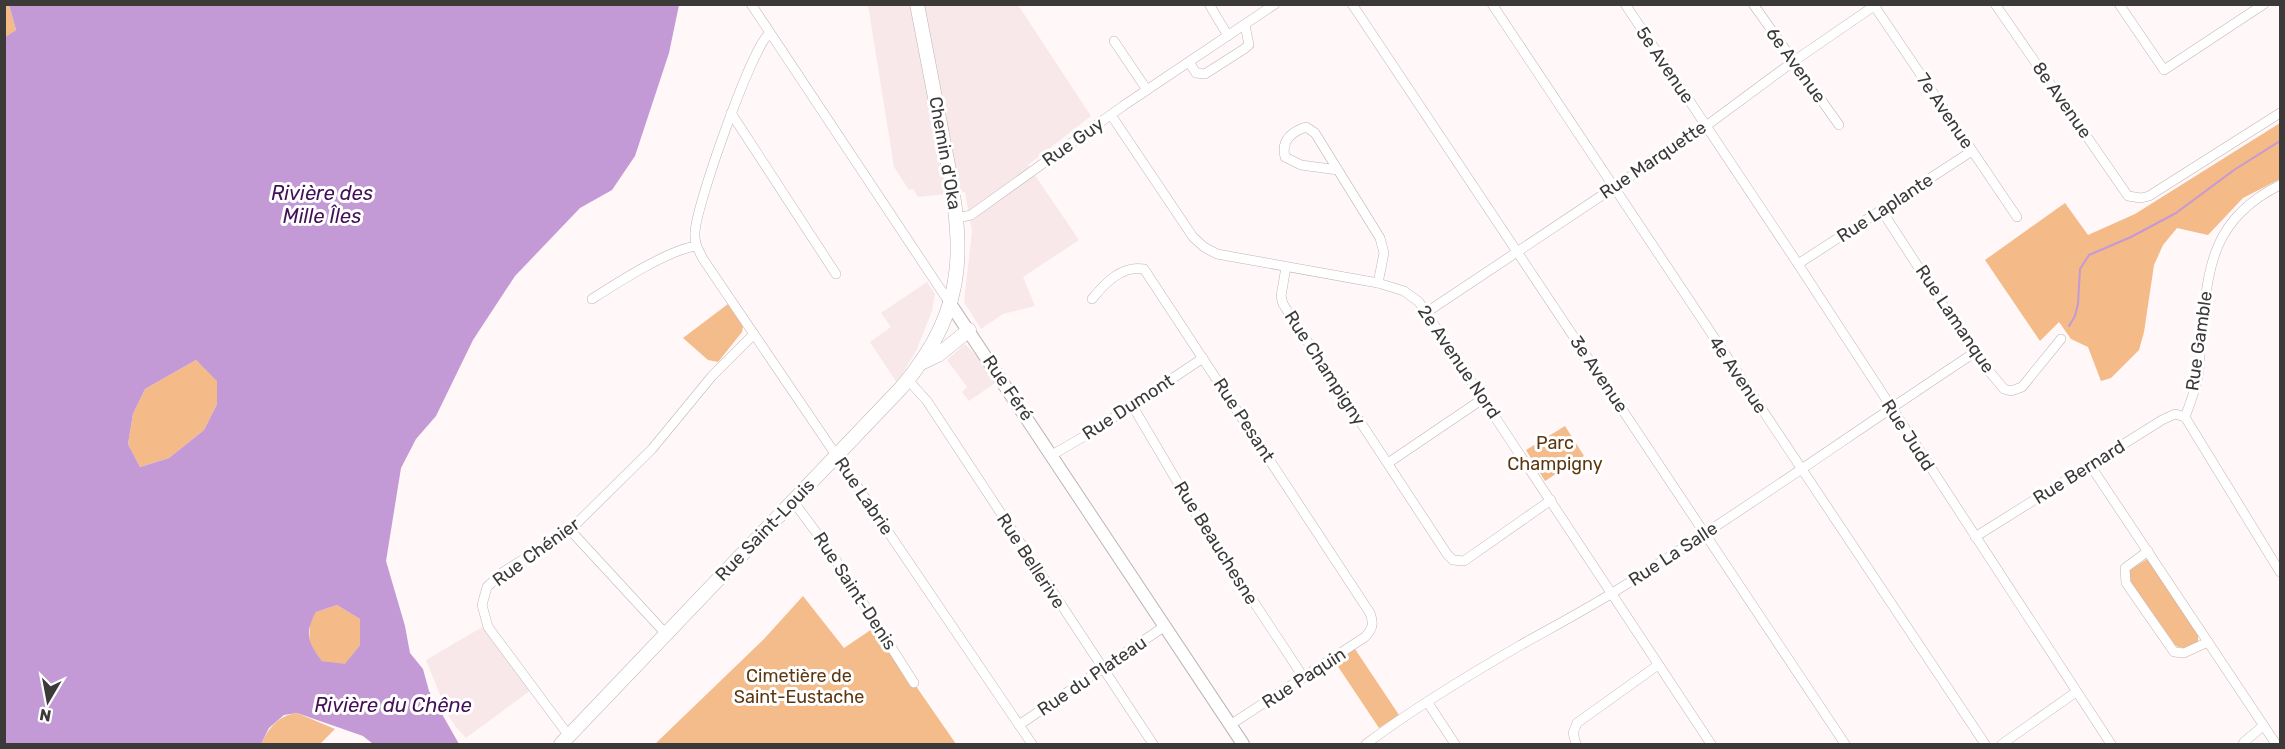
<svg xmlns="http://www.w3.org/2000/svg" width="2285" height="749" font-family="Rubik,sans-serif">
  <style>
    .built { fill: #f9e8ea }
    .green { fill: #f4bc8b }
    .forest { fill: #f4ba87 }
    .water { fill: #c39ad5; fill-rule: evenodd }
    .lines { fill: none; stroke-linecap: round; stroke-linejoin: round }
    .stream { stroke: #c39ad5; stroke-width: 2 }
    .minor-casing { stroke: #beb6b7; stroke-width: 10 }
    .tertiary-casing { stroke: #beb6b7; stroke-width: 14 }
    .secondary-casing { stroke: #beb6b7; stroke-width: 15 }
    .minor { stroke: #fff; stroke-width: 9 }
    .tertiary { stroke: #fff; stroke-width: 12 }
    .secondary { stroke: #fff; stroke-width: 14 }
    .labels { text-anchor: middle; stroke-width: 6; stroke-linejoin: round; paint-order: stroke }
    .street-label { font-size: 18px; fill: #3c3939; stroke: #fff }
    .park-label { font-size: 18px; fill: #5d3711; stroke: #fff }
    .water-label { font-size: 20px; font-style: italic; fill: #441057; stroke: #fff }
  </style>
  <rect width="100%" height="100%" fill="#fff7f8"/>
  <g class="built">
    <path d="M868 5H1018L1091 116 1028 165 1079 240 1023 277 1035 306 1003 314 981 329 964 302 972 231 965 192 918 197 913 189 909 190 894 167Z"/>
    <path d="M927 282 935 294 932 311 916 351 897 383 870 342 891 327 881 313Z"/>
    <path d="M965 344 981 361 995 383 969 401 962 392 967 387 947 360Z"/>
    <path d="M484 626 531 690 466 738 455 726 448 715 426 660Z"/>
  </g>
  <g class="green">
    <path d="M728 304 743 326 742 332 718 362 708 360 683 338Z"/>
    <path d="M1565 426 1584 456 1545 481 1526 450Z"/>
    <path d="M2147 559 2152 562 2198 632V642C2190 647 2184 651 2175 645L2130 581V570Z"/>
    <path d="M803 596 844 648 875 627 956 744H655L764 639Z"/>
    <path d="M1355 649 1399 715 1379 728 1335 662Z"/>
    <path d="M297 713 335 729 320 744H261C269 728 277 716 297 713Z"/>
  </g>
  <g class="forest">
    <path d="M5 5H9L16 30 5 38Z"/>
    <path d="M2280 123V179L2243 198 2208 235 2177 228 2163 245 2154 265 2144 332 2139 350 2111 378 2101 381 2088 347 2071 339 2059 322 2040 341 1985 260 2065 203 2088 235 2135 214Z"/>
    <path d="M196 360 217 380V404L204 430 169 458 140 467 128 444 133 414 145 389Z"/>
    <path d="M337 605 360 619V645L345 665 322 661 309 645 310 623 316 612Z"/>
  </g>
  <path class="water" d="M9 5H679L669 53 635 156 612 190 580 208 515 276 473 340 436 416 416 439 401 468 386 561 405 626 410 653 423 669 429 691 459 744H373L363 736 297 713 284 715 269 728 261 744H5L4 38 16 30ZM196 360 217 381V404L204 430 169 458 140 467 128 444 133 414 145 389ZM337 605 360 619V645L345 664 322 661C308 643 304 634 316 612Z"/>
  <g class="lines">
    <path class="stream" d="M2069 326 2075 316 2078 304 2080 269 2089 255 2131 237 2176 213 2234 170 2280 141"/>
    <g class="minor-casing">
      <g id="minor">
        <path d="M751 4 949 302"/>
        <path d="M1209 4 1228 36"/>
        <path d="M1352 4 1845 744"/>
        <path d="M1492 4 1985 744"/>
        <path d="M1625 4 1798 264 2111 744"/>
        <path d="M1753 4 1839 125"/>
        <path d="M1873 4 2017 217"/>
        <path d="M1995 4 2128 196 2141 198 2149 196 2280 113"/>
        <path d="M2119 4 2164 70 2264 4"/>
        <path d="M769 34C752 47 695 208 695 233 694 243 699 251 703 259L1032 744"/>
        <path d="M1114 41 1147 90"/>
        <path d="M1189 62 1196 73 1205 74 1244 49 1249 45 1245 25"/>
        <path d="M731 113 836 274"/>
        <path d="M1111 115 1193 237 1204 247 1217 254 1378 283 1404 291 1419 302 1711 744"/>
        <path d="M1338 170 1301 165 1285 157C1281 141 1291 132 1306 127L1315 133 1380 238 1384 253 1378 283"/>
        <path d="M2280 185C2209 220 2208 271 2201 340 2200 353 2200 366 2198 377 2195 391 2190 404 2185 417L2280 572"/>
        <path d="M1882 211 1974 353 2004 389 2011 391 2022 387 2061 339"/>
        <path d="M957 218 971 215 1123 106 1275 4"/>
        <path d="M1798 264 1972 151"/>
        <path d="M1286 267 1281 296 1283 304 1447 554 1453 560 1464 561 1551 500"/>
        <path d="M592 299C617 283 668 250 696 246"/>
        <path d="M1092 299C1105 283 1122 265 1144 269L1370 613C1374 624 1373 628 1365 637L1230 725"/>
        <path d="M1427 312 1706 126 1794 61 1877 4"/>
        <path d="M908 380 927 401 1153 744"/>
        <path d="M1132 405 1201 522 1304 678"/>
        <path d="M1052 455 1095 430 1203 358"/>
        <path d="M1388 463 1484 398"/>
        <path d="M2090 465 2276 744"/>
        <path d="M793 501 830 551 914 683"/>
        <path d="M570 530 666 634"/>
        <path d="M1975 537 2162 420 2175 414 2185 417"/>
        <path d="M2148 551 2125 568 2126 583 2174 652 2184 653 2208 642"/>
        <path d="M1428 703 1455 744"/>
        <path d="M1019 725 1165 626"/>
        <path d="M569 736 488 627 482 605 487 587 503 572 570 530 652 449 712 376 754 334"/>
        <path d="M1366 744C1414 708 1467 676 1519 646 1551 628 1583 611 1614 592 1736 516 1854 432 1974 353"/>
        <path d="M1576 744 1573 733 1577 723 1658 665"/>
        <path d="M2002 744 2076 692"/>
        <path d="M2243 744 2244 742 2263 726"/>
      </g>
    </g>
    <g class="tertiary-casing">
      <path id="tertiary" d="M949 302 1243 744"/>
    </g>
    <g class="secondary-casing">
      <g id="secondary">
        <path d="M921 363 938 355 969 330"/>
        <path d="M561 744 901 388C973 303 963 241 943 139 934 94 926 49 917 4"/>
      </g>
    </g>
    <use href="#minor" class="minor"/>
    <use href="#tertiary" class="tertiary"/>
    <use href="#secondary" class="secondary"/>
  </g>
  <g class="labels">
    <g class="street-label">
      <text transform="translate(1665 65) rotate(56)" y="6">5e Avenue</text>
      <text transform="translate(1796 65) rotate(54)" y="6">6e Avenue</text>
      <text transform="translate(2062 100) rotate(55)" y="6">8e Avenue</text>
      <text transform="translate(1945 111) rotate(56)" y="6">7e Avenue</text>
      <text transform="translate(1073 142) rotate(-35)" y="6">Rue Guy</text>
      <text transform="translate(945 153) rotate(80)" y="6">Chemin d'Oka</text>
      <text transform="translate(1653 160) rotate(-34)" y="6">Rue Marquette</text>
      <text transform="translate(1885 208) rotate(-33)" y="6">Rue Laplante</text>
      <text transform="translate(1955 319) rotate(56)" y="6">Rue Lamanque</text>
      <text transform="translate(2199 341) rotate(-82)" y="6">Rue Gamble</text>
      <text transform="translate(1459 362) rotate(56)" y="6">2e Avenue Nord</text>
      <text transform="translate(1325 368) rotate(57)" y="6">Rue Champigny</text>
      <text transform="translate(1599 374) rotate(56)" y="6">3e Avenue</text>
      <text transform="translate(1738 375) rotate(56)" y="6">4e Avenue</text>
      <text transform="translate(1008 388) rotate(56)" y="6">Rue Féré</text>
      <text transform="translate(1128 407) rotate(-33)" y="6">Rue Dumont</text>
      <text transform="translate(1244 420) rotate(57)" y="6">Rue Pesant</text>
      <text transform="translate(1908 435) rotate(57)" y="6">Rue Judd</text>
      <text transform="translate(2079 472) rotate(-32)" y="6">Rue Bernard</text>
      <text transform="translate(864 496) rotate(56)" y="6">Rue Labrie</text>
      <text transform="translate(765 530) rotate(-46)" y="6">Rue Saint-Louis</text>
      <text transform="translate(1216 543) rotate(58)" y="6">Rue Beauchesne</text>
      <text transform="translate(536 552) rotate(-36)" y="6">Rue Chénier</text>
      <text transform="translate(1673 554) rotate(-33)" y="6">Rue La Salle</text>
      <text transform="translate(1031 561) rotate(57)" y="6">Rue Bellerive</text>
      <text transform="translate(855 591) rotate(57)" y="6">Rue Saint-Denis</text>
      <text transform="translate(1092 676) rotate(-34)" y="6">Rue du Plateau</text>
      <text transform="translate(1304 678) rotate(-33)" y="6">Rue Paquin</text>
    </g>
    <g class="park-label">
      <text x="1555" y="449">Parc<tspan x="1555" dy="21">Champigny</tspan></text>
      <text x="799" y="682">Cimetière de<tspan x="799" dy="21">Saint-Eustache</tspan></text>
    </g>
    <g class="water-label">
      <text x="322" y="200">Rivière des<tspan x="322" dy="23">Mille Îles</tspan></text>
      <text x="393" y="712">Rivière du Chêne</text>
    </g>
  </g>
  <rect width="2285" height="749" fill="none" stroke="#3c3939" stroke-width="12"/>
  <g transform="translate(48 701) rotate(190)" stroke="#ffffff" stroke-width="4.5" paint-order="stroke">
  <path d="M0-4.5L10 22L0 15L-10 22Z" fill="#3c3939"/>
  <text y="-9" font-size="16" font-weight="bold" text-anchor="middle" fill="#3c3939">N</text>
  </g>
</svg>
